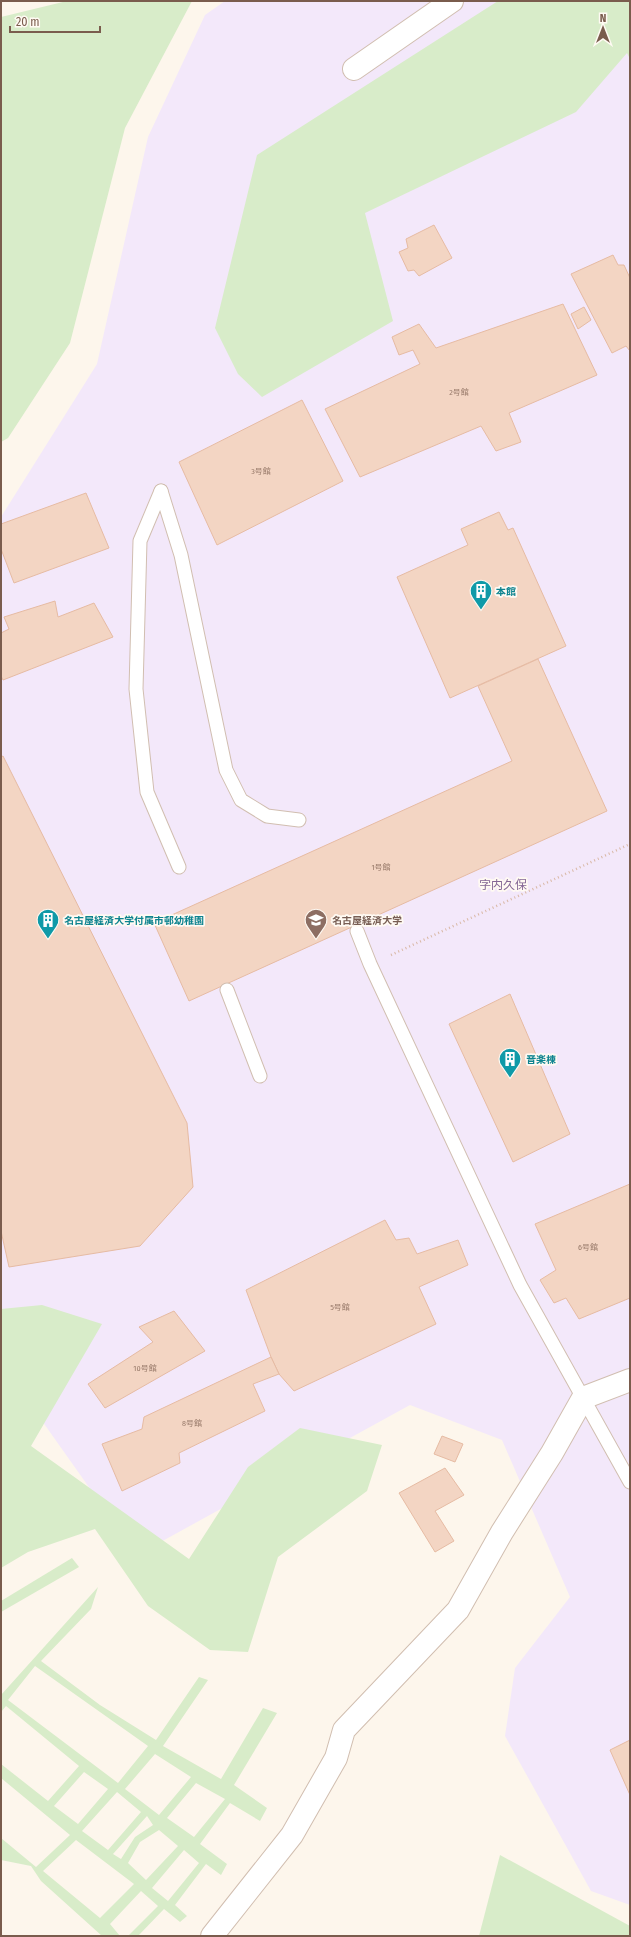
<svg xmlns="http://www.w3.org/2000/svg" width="631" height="1937" font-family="'Fira Sans Condensed','Noto Sans JP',sans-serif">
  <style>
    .education { fill: #f3e8fa }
    .green { fill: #d8ecc9; fill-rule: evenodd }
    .building { fill: #f3d5c3; stroke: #e6bba3 }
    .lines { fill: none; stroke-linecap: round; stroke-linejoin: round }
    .lane-casing { stroke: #d1beb0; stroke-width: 15 }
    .street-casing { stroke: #d1beb0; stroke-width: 24 }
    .path { stroke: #d9b8a5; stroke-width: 2.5; stroke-dasharray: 1 3; stroke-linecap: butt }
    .lane { stroke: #fff; stroke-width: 13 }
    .street { stroke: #fff; stroke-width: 22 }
    .labels { text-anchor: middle; stroke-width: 3.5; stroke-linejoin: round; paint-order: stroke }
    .number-label { font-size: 8px; fill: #987a6a }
    .culture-label { font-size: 10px; font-weight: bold; fill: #0d838f; stroke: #fffaf3; text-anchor: start }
    .education-label { font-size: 10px; font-weight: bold; fill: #785e54; stroke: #fffaf3; text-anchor: start }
    .quarter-label { font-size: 12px; fill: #846695; stroke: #fffaf3 }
  </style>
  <rect width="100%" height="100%" fill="#fdf6ec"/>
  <path class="education" d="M225 1H630V1905L591 1891 505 1736 515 1668 570 1597 502 1440 410 1405 137 1555 1 1363V517L97 364 148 137 205 15Z"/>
  <g class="green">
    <path d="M67 1H192L125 128 70 343 8 438 1 442V17Z"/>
    <path d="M498 1H630V59L627 53 576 112 365 213 393 321 262 397 238 374 215 328 257 155Z"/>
    <path d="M42 1305 102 1324 31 1446 189 1559 248 1467 300 1428 382 1445 367 1491 278 1557 248 1652 210 1650 148 1606 95 1529 28 1552 1 1568V1309Z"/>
    <path d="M72 1558 79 1567 1 1612V1601Z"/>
    <path d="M98 1587 91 1609 41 1661 100 1705 156 1740 199 1677 208 1680 163 1746 221 1779 263 1708 277 1713 234 1785 267 1808 260 1821 230 1803 200 1844 227 1864 221 1875 206 1864 175 1905 187 1916 180 1922 164 1909 138 1936H128L158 1906 141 1891 110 1924 120 1936H102L41 1881 31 1866 1 1860V1838L36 1867 70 1835 1 1778V1764L48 1801 79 1766 6 1706 1 1712V1695ZM35 1666 148 1746 118 1783 8 1700ZM155 1754 191 1777 159 1815 125 1789ZM84 1772 108 1789 78 1824 54 1806ZM196 1783 225 1799 194 1837 167 1818ZM117 1792 141 1812 108 1850 82 1831ZM147 1816 153 1825 135 1837 121 1859 113 1854ZM159 1830 178 1846 146 1880 128 1863 140 1842ZM76 1840 134 1884 100 1918 43 1871ZM184 1850 199 1863 168 1901 152 1888Z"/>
    <path d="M500 1855 630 1926V1936H479Z"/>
  </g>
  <g class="building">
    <path d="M434 225 452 258 419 276 414 270 408 271 399 252 408 248 406 239Z"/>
    <path d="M613 255 618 265H624L630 278V351L626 346 612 353 571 274Z"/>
    <path d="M563 304 597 375 509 413 521 442 496 451 481 426 360 477 325 409 420 364 413 350 399 355 392 337 419 324 436 348Z"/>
    <path d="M584 307 591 320 578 329 571 314Z"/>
    <path d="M302 400 343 481 217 545 179 462Z"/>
    <path d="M86 493 109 548 14 583 1 549V524Z"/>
    <path d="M499 512 508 530 513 528 566 646 450 698 397 577 468 545 461 529Z"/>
    <path d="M55 601 58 617 94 603 113 637 3 680 1 676V633L9 629 4 617Z"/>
    <path d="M538 659 607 811 189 1001 154 923 512 761 478 686Z"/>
    <path d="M3 756 187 1123 193 1187 140 1246 9 1267 1 1231V757Z"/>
    <path d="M510 994 570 1134 513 1162 449 1024Z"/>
    <path d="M630 1184V1298L579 1319 566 1298 554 1303 540 1280 556 1270 535 1224Z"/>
    <path d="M385 1220 396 1240 409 1238 417 1254 458 1240 468 1265 419 1287 436 1324 294 1391 279 1374 271 1357 246 1290Z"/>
    <path d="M174 1311 205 1351 105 1408 88 1384 153 1342 139 1327Z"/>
    <path d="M271 1357 279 1374 253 1384 265 1411 179 1453 180 1463 122 1491 102 1444 142 1429 144 1417Z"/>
    <path d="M442 1436 463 1444 455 1462 434 1454Z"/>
    <path d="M445 1468 464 1495 435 1511 454 1541 435 1552 399 1493Z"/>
    <path d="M630 1740V1795L610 1750Z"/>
  </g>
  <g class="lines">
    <g class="lane-casing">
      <g id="lane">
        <path d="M161 491 140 541 136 689 147 792 179 867"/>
        <path d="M161 491 181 555 226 770 241 800 267 816 299 820"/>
        <path d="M357 931 370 964 520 1285 630 1482"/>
        <path d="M227 990 260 1076"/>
      </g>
    </g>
    <g class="street-casing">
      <g id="street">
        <path d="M354 69 452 1"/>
        <path d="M212 1936 292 1835 336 1758 344 1730 458 1610 502 1532 552 1453 583 1398 630 1380"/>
      </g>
    </g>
    <path class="path" d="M391 955 630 844"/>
    <use href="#lane" class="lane"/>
    <use href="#street" class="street"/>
  </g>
  <defs>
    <g id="building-pin" transform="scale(1.15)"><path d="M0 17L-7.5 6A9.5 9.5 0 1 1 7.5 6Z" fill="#0f9aa8" stroke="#fffaf3"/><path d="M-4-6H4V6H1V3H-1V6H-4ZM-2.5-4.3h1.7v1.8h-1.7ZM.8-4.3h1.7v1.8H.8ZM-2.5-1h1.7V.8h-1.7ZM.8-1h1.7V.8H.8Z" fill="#fff"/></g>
    <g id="university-pin" transform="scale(1.15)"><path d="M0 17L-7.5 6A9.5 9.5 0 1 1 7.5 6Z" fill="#8d6e63" stroke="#fffaf3"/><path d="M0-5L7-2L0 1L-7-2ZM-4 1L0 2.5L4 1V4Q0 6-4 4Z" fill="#fff"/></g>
  </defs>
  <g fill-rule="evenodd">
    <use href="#building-pin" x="481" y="591"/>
    <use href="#building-pin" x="48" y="920"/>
    <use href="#university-pin" x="316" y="920"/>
    <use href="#building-pin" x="510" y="1059"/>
  </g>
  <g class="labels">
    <g class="number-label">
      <text x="459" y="395">2号館</text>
      <text x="261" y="474">3号館</text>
      <text x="381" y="870">1号館</text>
      <text x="588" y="1250">6号館</text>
      <text x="340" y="1310">5号館</text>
      <text x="145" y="1371">10号館</text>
      <text x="192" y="1426">8号館</text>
    </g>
    <g class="culture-label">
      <text x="496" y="595">本館</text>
      <text x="64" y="924">名古屋経済大学付属市邨幼稚園</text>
      <text x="526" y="1063">音楽棟</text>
    </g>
    <g class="education-label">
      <text x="332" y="924">名古屋経済大学</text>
    </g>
    <g class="quarter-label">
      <text x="503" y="889">字内久保</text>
    </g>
  </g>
  <rect width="631" height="1937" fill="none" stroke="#7a5c4d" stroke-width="4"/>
  <g transform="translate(603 28)" stroke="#fffaf3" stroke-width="3" paint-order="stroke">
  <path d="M0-3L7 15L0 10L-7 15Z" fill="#7a5c4d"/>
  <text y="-6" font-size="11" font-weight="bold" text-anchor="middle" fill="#7a5c4d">N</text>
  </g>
  <path d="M10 26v6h90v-6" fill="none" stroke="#7a5c4d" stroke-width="2"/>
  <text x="16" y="26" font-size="12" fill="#7a5c4d" stroke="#fffaf3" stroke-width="3" paint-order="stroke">20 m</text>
</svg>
